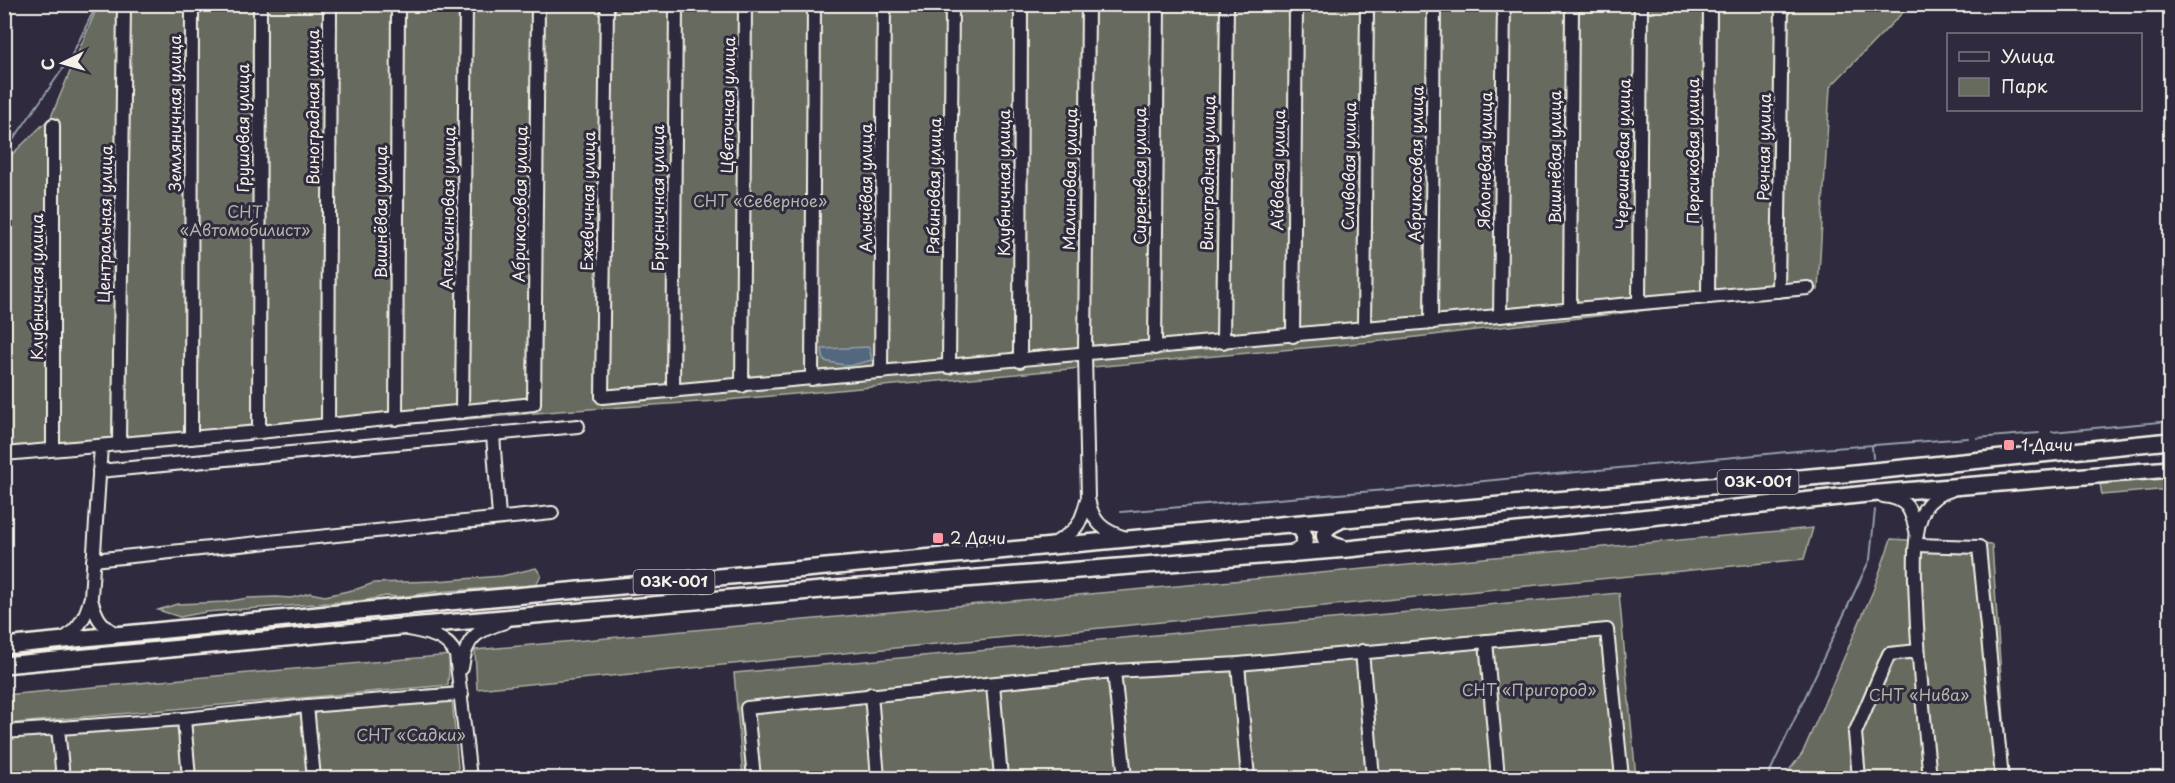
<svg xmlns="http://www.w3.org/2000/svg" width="2175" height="783" font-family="'Playpen Sans',sans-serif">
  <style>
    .green { fill: #666b5e; stroke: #adaea3; stroke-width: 1.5 }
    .water { fill: #53687f; stroke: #939fa9; stroke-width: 1.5 }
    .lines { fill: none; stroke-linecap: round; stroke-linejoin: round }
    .stream { stroke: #939fa9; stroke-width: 2 }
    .minor-casing { stroke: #f4f1e8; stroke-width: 16 }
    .major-casing { stroke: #f4f1e8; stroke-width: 20 }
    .minor { stroke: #2f2a3d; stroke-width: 12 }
    .major { stroke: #2f2a3d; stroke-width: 15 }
    .poi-dot { fill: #ff9aa2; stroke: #2f2a3d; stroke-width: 2 }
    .labels { text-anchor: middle; stroke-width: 6; stroke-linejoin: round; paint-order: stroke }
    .shield { fill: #2f2a3d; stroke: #b9b5b5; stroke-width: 1.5 }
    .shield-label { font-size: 15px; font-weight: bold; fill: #f4f1e8 }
    .street-label { font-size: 16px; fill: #f4f1e8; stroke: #2f2a3d }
    .park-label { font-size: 16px; fill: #b4b5aa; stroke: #2f2a3d }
    .poi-label { font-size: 16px; fill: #f4f1e8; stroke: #2f2a3d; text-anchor: start }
  </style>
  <rect width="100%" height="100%" fill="#2f2a3d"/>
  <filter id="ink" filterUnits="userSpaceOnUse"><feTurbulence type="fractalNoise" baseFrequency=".0167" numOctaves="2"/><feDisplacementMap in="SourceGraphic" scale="12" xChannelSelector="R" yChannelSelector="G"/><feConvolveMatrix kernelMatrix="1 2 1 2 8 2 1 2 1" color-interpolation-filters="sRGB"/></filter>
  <g filter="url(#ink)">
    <g class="green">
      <path d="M98 5H1910L1830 87 1818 290 1382 341 716 401 559 411 5 459V161L51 117Z"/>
      <path d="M2170 478V489L2102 495 2100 484Z"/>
      <path d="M1813 528 1804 559 477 689 475 650Z"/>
      <path d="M1891 539 1992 545 2008 778H1783L1802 754 1873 591Z"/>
      <path d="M536 568 541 575 536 585 435 592 400 597 386 596 367 600 206 612 180 617 158 610 177 604 225 602 248 598 276 597 291 598 310 593 325 596 357 589 374 583 436 581 502 576Z"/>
      <path d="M1619 593 1636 778H743L734 673Z"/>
      <path d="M450 655 448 685 5 724V695Z"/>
      <path d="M451 687 459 778H5V729Z"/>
    </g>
    <path class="water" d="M869 347 872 360 849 366 824 361 822 349Z"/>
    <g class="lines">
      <g class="stream">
        <path d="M4 153 71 57 97 4"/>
        <path d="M2052 432 2170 421"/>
        <path d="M1977 438 2039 433"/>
        <path d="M1872 446 1873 458"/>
        <path d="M1121 512 1422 487 1807 450 1968 438"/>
        <path d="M1767 778 1870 559 1875 510"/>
      </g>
      <g class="minor-casing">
        <g id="minor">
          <path d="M607 4 602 397 1808 288"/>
          <path d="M1088 4 1085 354 1088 499C1093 523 1103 531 1126 538"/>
          <path d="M53 125V449"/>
          <path d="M1778 291 1782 4"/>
          <path d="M1708 297 1710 4"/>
          <path d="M1639 303 1641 4"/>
          <path d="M1570 309 1572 4"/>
          <path d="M1500 316 1504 4"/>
          <path d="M1431 323 1434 4"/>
          <path d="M1364 329 1367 4"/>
          <path d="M1293 336 1296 4"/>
          <path d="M1223 342 1227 4"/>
          <path d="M1155 348 1158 4"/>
          <path d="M1020 361 1021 4"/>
          <path d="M949 367 952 4"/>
          <path d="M881 372 884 4"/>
          <path d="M812 379 814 4"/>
          <path d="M742 386 745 4"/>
          <path d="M673 391 676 4"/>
          <path d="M462 412 466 4"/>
          <path d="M396 419 398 4"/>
          <path d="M328 425 330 4"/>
          <path d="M259 432 260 4"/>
          <path d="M493 435 499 517"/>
          <path d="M191 438 192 4"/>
          <path d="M119 443 124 4"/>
          <path d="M4 454 259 432 534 404 538 4"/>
          <path d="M99 471 578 426"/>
          <path d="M1883 496C1910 499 1911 511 1917 534"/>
          <path d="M1052 545C1076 530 1080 528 1087 500"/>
          <path d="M1916 545 1979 547 2002 778"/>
          <path d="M93 560 552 513"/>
          <path d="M91 599C96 617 101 627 119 635"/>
          <path d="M408 629C428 633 447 636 456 655L470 778"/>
          <path d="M62 640C79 629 86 617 91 597L101 446"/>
          <path d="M1486 641 1498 778"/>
          <path d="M1362 651 1373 778"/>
          <path d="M1238 664 1248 778"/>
          <path d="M462 668C466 636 477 631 505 622"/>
          <path d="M1114 671 1125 778"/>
          <path d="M993 684 1001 778"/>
          <path d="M871 694 878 778"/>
          <path d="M307 706 314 778"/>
          <path d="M184 719 189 778"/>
          <path d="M58 728 63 778"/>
          <path d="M4 732 184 719 307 706 462 694"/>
          <path d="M754 778 747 708 1114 671 1238 664 1607 630 1622 778"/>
          <path d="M1859 778 1855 733 1889 654 1918 651"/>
          <path d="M1930 778C1924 720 1918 662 1916 604 1915 576 1911 533 1925 508 1931 498 1941 493 1951 490"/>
        </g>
      </g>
      <g class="major-casing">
        <g id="major">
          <path d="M1339 521C1317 530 1321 544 1343 548"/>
          <path d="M1290 524 1301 529 1305 537 1303 548 1291 554"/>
          <path d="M4 646 449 602 1290 524 1844 474 2170 441"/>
          <path d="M4 665 399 627 822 590 1348 549 1867 494 2170 469"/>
        </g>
      </g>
      <use href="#minor" class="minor"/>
      <use href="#major" class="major"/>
    </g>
  </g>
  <g class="poi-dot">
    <rect x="2003" y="439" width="12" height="12" rx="3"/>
    <rect x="932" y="532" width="12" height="12" rx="3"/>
  </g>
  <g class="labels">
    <g class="shield">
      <rect x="1717.5" y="470" width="81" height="24" rx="4.5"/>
      <rect x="633.5" y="570" width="81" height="24" rx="4.5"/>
    </g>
    <g class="shield-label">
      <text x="1758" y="487">03К-001</text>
      <text x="674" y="587">03К-001</text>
    </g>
    <g class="street-label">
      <text transform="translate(728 105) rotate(-89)" y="6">Цветочная улица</text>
      <text transform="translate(313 107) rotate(-90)" y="6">Виноградная улица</text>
      <text transform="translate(175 113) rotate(-90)" y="6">Земляничная улица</text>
      <text transform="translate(243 128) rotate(-90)" y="6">Грушовая улица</text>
      <text transform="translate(1764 147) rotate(-89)" y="6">Речная улица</text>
      <text transform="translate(1693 151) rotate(-90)" y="6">Персиковая улица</text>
      <text transform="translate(1623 154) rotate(-89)" y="6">Черешневая улица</text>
      <text transform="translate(1555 157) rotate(-90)" y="6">Вишнёвая улица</text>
      <text transform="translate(1485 160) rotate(-89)" y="6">Яблоневая улица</text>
      <text transform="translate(1416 164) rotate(-89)" y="6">Абрикосовая улица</text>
      <text transform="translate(1349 166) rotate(-89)" y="6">Сливовая улица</text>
      <text transform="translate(1278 170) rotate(-89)" y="6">Айвовая улица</text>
      <text transform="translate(1208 173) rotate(-89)" y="6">Виноградная улица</text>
      <text transform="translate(1140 176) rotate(-90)" y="6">Сиреневая улица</text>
      <text transform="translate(1070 179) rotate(-89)" y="6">Малиновая улица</text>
      <text transform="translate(1004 183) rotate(-90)" y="6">Клубничная улица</text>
      <text transform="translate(934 186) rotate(-89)" y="6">Рябиновая улица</text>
      <text transform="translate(866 188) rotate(-90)" y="6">Алычёвая улица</text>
      <text transform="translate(658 198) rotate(-90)" y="6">Брусничная улица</text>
      <text transform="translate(588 201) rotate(-89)" y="6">Ежевичная улица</text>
      <text transform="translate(520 204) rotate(-89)" y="6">Абрикосовая улица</text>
      <text transform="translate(448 208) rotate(-89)" y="6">Апельсиновая улица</text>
      <text transform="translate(381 212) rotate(-90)" y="6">Вишнёвая улица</text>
      <text transform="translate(105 224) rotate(-89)" y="6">Центральная улица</text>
      <text transform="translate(37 287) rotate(-90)" y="6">Клубничная улица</text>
    </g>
    <g class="park-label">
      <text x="760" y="207">СНТ «Северное»</text>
      <text x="245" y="218">СНТ<tspan x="245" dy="18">«Автомобилист»</tspan></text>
      <text x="1529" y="696">СНТ «Пригород»</text>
      <text x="1919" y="701">СНТ «Нива»</text>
      <text x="411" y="741">СНТ «Садки»</text>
    </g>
    <g class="poi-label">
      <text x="2021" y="451">1 Дачи</text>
      <text x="950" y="544">2 Дачи</text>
    </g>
  </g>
  <rect width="2175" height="783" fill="none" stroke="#2f2a3d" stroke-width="24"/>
  <rect x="12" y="12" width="2151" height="759" fill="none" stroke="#f4f1e8" stroke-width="2" filter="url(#ink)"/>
  <rect x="1947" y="33" width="195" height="78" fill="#2f2a3d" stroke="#7e7a81" stroke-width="1.5"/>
  <rect x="1959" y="52" width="30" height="9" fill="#2f2a3d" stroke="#7e7a81" stroke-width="1.5"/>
  <text x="2001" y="63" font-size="18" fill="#f4f1e8">Улица</text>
  <rect x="1959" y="78" width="30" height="18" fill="#666b5e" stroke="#7e7a81" stroke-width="1.5"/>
  <text x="2001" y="93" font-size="18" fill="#f4f1e8">Парк</text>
  <g transform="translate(63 63) rotate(265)" stroke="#2f2a3d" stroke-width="4.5" paint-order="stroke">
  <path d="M0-4.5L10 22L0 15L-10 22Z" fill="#f4f1e8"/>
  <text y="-9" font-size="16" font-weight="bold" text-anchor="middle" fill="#f4f1e8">С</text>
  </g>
</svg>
